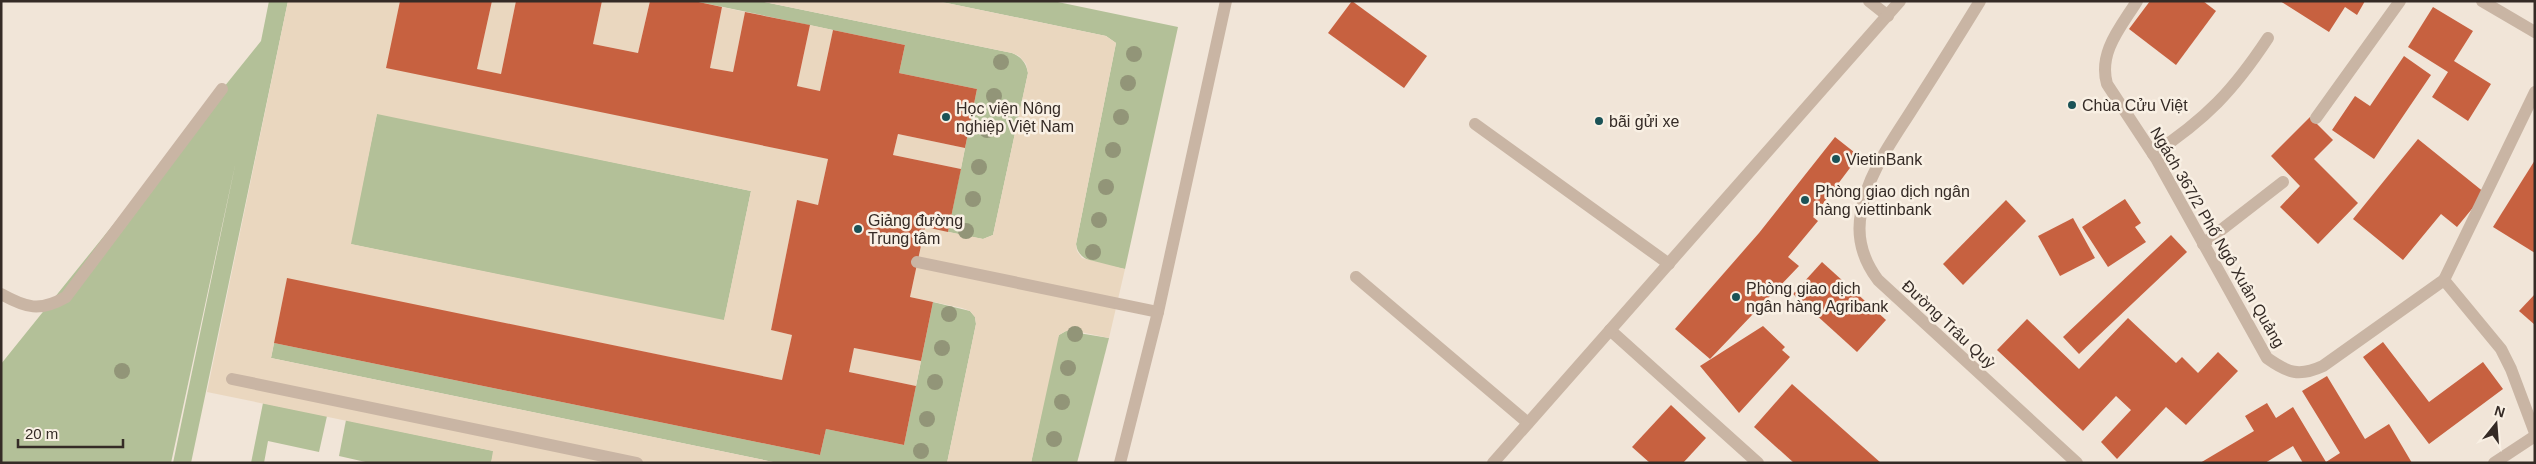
<svg xmlns="http://www.w3.org/2000/svg" width="2536" height="464" font-family="Helvetica,sans-serif">
  <style>
    .green { fill: #b3c098 }
    .plaza { fill: #ead7bf; fill-rule: evenodd }
    .building { fill: #c76140 }
    .lines { fill: none; stroke-linecap: round; stroke-linejoin: round }
    .service { stroke: #c9b5a4; stroke-width: 12 }
    .minor { stroke: #c9b5a4; stroke-width: 12 }
    .tertiary { stroke: #c9b5a4; stroke-width: 12 }
    .tree { fill: #929578 }
    .poi-dot { fill: #1b5256; stroke: #f9f0e4; stroke-width: 2 }
    .labels { text-anchor: middle; stroke-width: 5; stroke-linejoin: round; paint-order: stroke }
    .poi-label { font-size: 16px; fill: #352b26; stroke: #f9f0e4; text-anchor: start }
    .street-label { font-size: 16px; fill: #352b26; stroke: #f9f0e4 }
  </style>
  <rect width="100%" height="100%" fill="#f1e5d8"/>
  <g class="green">
    <path d="M269 1H288L191 463H173L236 161 171 463H1V364L261 41Z"/>
    <path d="M694 1H760L1012 53C1021 57 1026 62 1028 73L993 235 983 239 948 232 977 89 899 73 905 45Z"/>
    <path d="M937 1H1053L1178 27 1125 269C1109 265 1078 265 1076 244L1116 43 1106 36Z"/>
    <path d="M377 113 751 191 724 321 350 244Z"/>
    <path d="M933 302 970 311 975 317 976 324 947 463H778L271 358 274 343 820 455 826 429 904 445Z"/>
    <path d="M1066 331 1109 338 1077 463H1031L1056 342 1059 335Z"/>
    <path d="M263 403 327 416 319 452 268 441 264 463H251Z"/>
    <path d="M346 420 494 451 491 463H370L339 456Z"/>
  </g>
  <g class="plaza">
    <path d="M288 1H400L387 67 828 159 818 205 797 201 771 330 792 335 782 380 287 279 271 358 778 463H491L493 451 207 392ZM377 114 751 191 724 320 351 244Z"/>
    <path d="M492 1H516L501 74 477 69Z"/>
    <path d="M602 1H650L638 53 593 44Z"/>
    <path d="M760 1H937L1106 36 1116 43 1076 244 1077 251 1082 258 1125 269 1109 338 1075 331H1066L1059 335 1031 463H947L976 324 975 317 970 311 962 308 910 297 925 227 983 239 993 235 1028 73 1026 64 1019 56 1012 53Z"/>
    <path d="M722 7 745 12 733 72 710 68Z"/>
    <path d="M810 25 833 30 820 91 797 86Z"/>
    <path d="M898 134 965 148 961 169 893 155Z"/>
    <path d="M854 348 921 361 916 386 849 372Z"/>
  </g>
  <g class="building">
    <path d="M400 1H492L477 69 501 74 516 1H602L593 44 638 53 650 1H694L722 7 710 68 733 72 745 12 810 25 797 86 820 91 833 30 905 45 899 73 977 89 965 148 898 134 893 155 961 169 948 232 925 227 910 297 933 302 921 361 854 348 849 372 916 386 904 445 826 429 820 455 274 343 287 278 782 380 792 335 771 330 797 200 818 205 828 159 386 68Z"/>
    <path d="M1352 1 1427 56 1404 88 1328 33Z"/>
    <path d="M2150 1H2203L2216 11 2176 65 2129 29Z"/>
    <path d="M2280 1H2365L2357 15 2345 7 2329 32Z"/>
    <path d="M2433 7 2473 31 2454 61 2491 84 2468 121 2432 97 2448 72 2408 47Z"/>
    <path d="M2404 56 2431 75 2374 159 2332 130 2355 96 2370 106Z"/>
    <path d="M2310 117 2333 140 2314 159 2358 203 2318 244 2280 207 2300 186 2271 156Z"/>
    <path d="M1835 137 1859 156 1813 217 1818 221 1788 257 1799 266 1710 359 1675 329 1759 233Z"/>
    <path d="M2418 139 2485 193 2457 227 2441 214 2403 260 2353 219Z"/>
    <path d="M2535 160V253L2493 227Z"/>
    <path d="M2125 199 2141 223 2135 227 2146 242 2108 267 2082 227Z"/>
    <path d="M2006 200 2026 221 1963 285 1943 264Z"/>
    <path d="M2073 218 2095 258 2060 276 2038 236Z"/>
    <path d="M2171 235 2187 252 2079 354 2063 337Z"/>
    <path d="M1822 262 1886 320 1857 352 1793 294Z"/>
    <path d="M2535 294V325L2519 311Z"/>
    <path d="M2128 318 2176 363 2182 357 2198 373 2218 352 2238 371 2186 425 2166 407 2117 459 2101 442 2131 410 2116 396 2083 431 1997 350 2027 319 2079 369Z"/>
    <path d="M1763 326 1785 347 1782 350 1790 357 1739 413 1700 366Z"/>
    <path d="M2383 342 2429 402 2483 362 2503 389 2429 444 2363 357Z"/>
    <path d="M2327 376 2365 439 2389 424 2412 463H2303L2293 446 2265 463H2200L2254 431 2245 416 2267 403 2276 418 2293 407 2326 462 2340 453 2302 391Z"/>
    <path d="M1792 384 1881 463H1794L1754 427Z"/>
    <path d="M1671 405 1706 438 1683 463H1650L1632 447Z"/>
  </g>
  <g class="lines">
    <g class="service">
      <path d="M1869 1 1888 16"/>
      <path d="M2137 1C2121 27 2098 52 2107 84L2157 160 2267 358C2288 373 2299 377 2323 366L2444 280"/>
      <path d="M2316 118 2400 1"/>
      <path d="M1475 124 1669 264"/>
      <path d="M2153 154C2206 119 2233 91 2268 38"/>
      <path d="M2203 244 2283 182"/>
      <path d="M917 262 1158 312"/>
      <path d="M1356 277 1528 423"/>
      <path d="M1 294C26 308 40 312 66 297L222 89"/>
      <path d="M1610 330 1758 463"/>
      <path d="M232 379 637 463"/>
      <path d="M2494 463 2535 436"/>
    </g>
    <g class="minor">
      <path d="M2482 1 2535 32"/>
      <path d="M2535 92 2444 280 2501 349 2511 369 2535 433"/>
      <path d="M1120 463 1158 312 1226 1"/>
      <path d="M1493 463 1900 1"/>
    </g>
    <path class="tertiary" d="M1980 1C1958 37 1936 72 1913 108 1893 140 1867 174 1861 213 1856 239 1863 260 1878 280L2077 463"/>
  </g>
  <g class="tree">
    <circle cx="1134" cy="54" r="8"/>
    <circle cx="1001" cy="62" r="8"/>
    <circle cx="1128" cy="83" r="8"/>
    <circle cx="994" cy="96" r="8"/>
    <circle cx="1121" cy="117" r="8"/>
    <circle cx="987" cy="130" r="8"/>
    <circle cx="1113" cy="150" r="8"/>
    <circle cx="979" cy="167" r="8"/>
    <circle cx="1106" cy="187" r="8"/>
    <circle cx="973" cy="199" r="8"/>
    <circle cx="1099" cy="220" r="8"/>
    <circle cx="966" cy="231" r="8"/>
    <circle cx="1093" cy="252" r="8"/>
    <circle cx="949" cy="314" r="8"/>
    <circle cx="1075" cy="334" r="8"/>
    <circle cx="942" cy="348" r="8"/>
    <circle cx="1068" cy="368" r="8"/>
    <circle cx="122" cy="371" r="8"/>
    <circle cx="935" cy="382" r="8"/>
    <circle cx="1062" cy="402" r="8"/>
    <circle cx="927" cy="419" r="8"/>
    <circle cx="1054" cy="439" r="8"/>
    <circle cx="921" cy="451" r="8"/>
  </g>
  <g class="poi-dot">
    <circle cx="2072" cy="105" r="5"/>
    <circle cx="946" cy="117" r="5"/>
    <circle cx="1599" cy="121" r="5"/>
    <circle cx="1836" cy="159" r="5"/>
    <circle cx="1805" cy="200" r="5"/>
    <circle cx="858" cy="229" r="5"/>
    <circle cx="1736" cy="297" r="5"/>
  </g>
  <g class="labels">
    <g class="poi-label">
      <text x="2082" y="111">Chùa Cửu Việt</text>
      <text x="956" y="114">Học viện Nông<tspan x="956" dy="18">nghiệp Việt Nam</tspan></text>
      <text x="1609" y="127">bãi gửi xe</text>
      <text x="1846" y="165">VietinBank</text>
      <text x="1815" y="197">Phòng giao dịch ngân<tspan x="1815" dy="18">hàng viettinbank</tspan></text>
      <text x="868" y="226">Giảng đường<tspan x="868" dy="18">Trung tâm</tspan></text>
      <text x="1746" y="294">Phòng giao dịch<tspan x="1746" dy="18">ngân hàng Agribank</tspan></text>
    </g>
    <g class="street-label">
      <text transform="translate(2218 237) rotate(60)" y="6">Ngách 367/2 Phố Ngô Xuân Quảng</text>
      <text transform="translate(1949 324) rotate(43)" y="6">Đường Trâu Quỳ</text>
    </g>
  </g>
  <rect width="2536" height="464" fill="none" stroke="#352b26" stroke-width="5"/>
  <g transform="translate(2496 424) rotate(17)" stroke="#f9f0e4" stroke-width="4" paint-order="stroke">
  <path d="M0-4L9 19L0 12L-9 19Z" fill="#352b26"/>
  <text y="-8" font-size="14" font-weight="bold" text-anchor="middle" fill="#352b26">N</text>
  </g>
  <path d="M18 439v8h105v-8" fill="none" stroke="#352b26" stroke-width="2.5"/>
  <text x="25" y="439" font-size="15" fill="#352b26" stroke="#f9f0e4" stroke-width="4" paint-order="stroke">20 m</text>
</svg>
